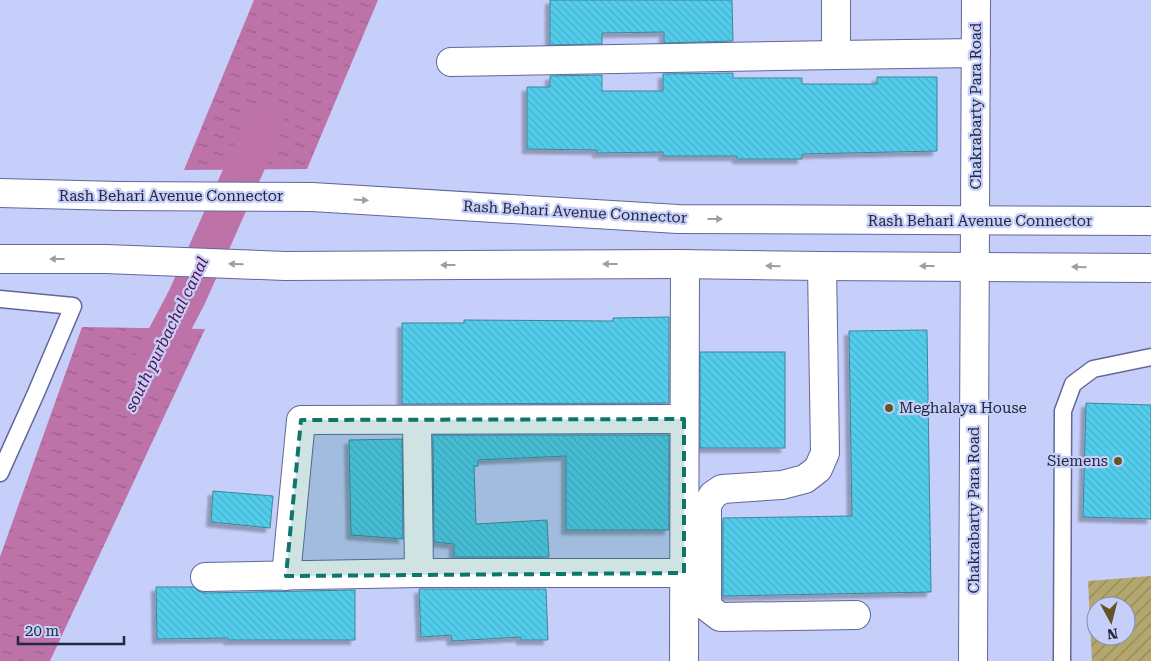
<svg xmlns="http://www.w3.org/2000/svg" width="1151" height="661" font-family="'Roboto Serif',serif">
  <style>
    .garden { fill: url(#garden-furrows); fill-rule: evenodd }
    .water { fill: url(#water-ripples) }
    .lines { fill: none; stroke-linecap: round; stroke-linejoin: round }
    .canal { stroke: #bd73a8; stroke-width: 38 }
    .building { fill: url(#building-back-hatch); stroke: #3e8699; filter: url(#shadow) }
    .service-casing { stroke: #626899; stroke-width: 19 }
    .minor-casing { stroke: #626899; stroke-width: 30 }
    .primary-casing { stroke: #626899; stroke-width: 30 }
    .service { stroke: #fff; stroke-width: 16 }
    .minor { stroke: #fff; stroke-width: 28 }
    .primary { stroke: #fff; stroke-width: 28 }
    .oneway { fill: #9d9fa8 }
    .marked { fill: #0f766e; fill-opacity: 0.2; stroke: #0f766e; stroke-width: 4; stroke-dasharray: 10 6; stroke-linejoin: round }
    .poi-dot { fill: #615623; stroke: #c6cefa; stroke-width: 2 }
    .labels { text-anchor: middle; stroke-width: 4.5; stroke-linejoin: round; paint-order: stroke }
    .street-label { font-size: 15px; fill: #26293e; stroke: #c6cefa }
    .poi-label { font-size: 15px; fill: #26293e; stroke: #c6cefa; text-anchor: start }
    .water-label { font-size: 16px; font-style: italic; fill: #520e44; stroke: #c6cefa }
  </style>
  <defs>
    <pattern id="garden-furrows" width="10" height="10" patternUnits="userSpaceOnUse" patternTransform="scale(1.25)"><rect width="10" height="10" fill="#b3a76d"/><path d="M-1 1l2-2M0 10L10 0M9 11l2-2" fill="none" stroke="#91885b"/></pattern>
    <pattern id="water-ripples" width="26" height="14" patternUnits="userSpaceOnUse" patternTransform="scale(1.25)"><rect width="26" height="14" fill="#bd73a8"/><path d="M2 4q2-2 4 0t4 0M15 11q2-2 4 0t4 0" fill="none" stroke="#995e8a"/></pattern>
    <pattern id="building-back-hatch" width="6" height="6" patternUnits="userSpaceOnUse" patternTransform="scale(1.25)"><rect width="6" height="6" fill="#53cdec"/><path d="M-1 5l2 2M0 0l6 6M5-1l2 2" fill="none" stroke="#48b0cb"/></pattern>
    <filter id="shadow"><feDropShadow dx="-4.5" dy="4.5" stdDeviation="1" flood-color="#0004"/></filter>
  </defs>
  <rect width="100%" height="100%" fill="#c6cefa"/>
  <path class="garden" d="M1151 576V661H1092L1088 581ZM1096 606H1126V636H1096Z"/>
  <g class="water">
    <path d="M254 0H378L307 169 184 170Z"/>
    <path d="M82 327 205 329 50 661H0V557Z"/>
  </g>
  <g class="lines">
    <path class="canal" d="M147 373 187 297 265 122"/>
  </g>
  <g class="building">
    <path d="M550 0H732L733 41 664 43V32L602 33V44L550 45Z"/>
    <path d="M733 73V78H802V84H877V77H937V151L802 154V159H737V156H663V152L597 153V150L527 149V87H550V76L602 75V91H663V74Z"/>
    <path d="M669 317V403L402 404V323H464V320L613 321V318Z"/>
    <path d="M927 330 931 592 723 596V518L852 516 849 331Z"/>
    <rect x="700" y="352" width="85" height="96"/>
    <path d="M1086 403 1151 405V519L1083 517Z"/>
    <path d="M433 435H669V530H566V456L478 460V466H474L476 524 547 520 549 557H454V544L434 542Z"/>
    <path d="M402 439 403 539 351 535 349 440Z"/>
    <path d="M213 491 273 496 270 528 211 522Z"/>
    <path d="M156 587H194L198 591 205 593 355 590V640H228V638L157 639Z"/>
    <path d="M419 589H546L548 640H521V637L452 641 451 635 421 637Z"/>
  </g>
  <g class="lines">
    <g class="service-casing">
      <g id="service">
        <path d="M0 299 73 306 36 393 0 473"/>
        <path d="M1062 661 1063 411 1073 384 1093 369 1151 357"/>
      </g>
    </g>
    <g class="minor-casing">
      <g id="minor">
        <path d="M836 0V55L976 53"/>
        <path d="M451 62 836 55"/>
        <path d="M822 266 825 453 818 469 805 479 782 485 722 489 713 495 707 505V607L720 617 856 615"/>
        <path d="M417 420 419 573"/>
        <path d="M286 576 301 420 684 419"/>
        <path d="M205 577 419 573H684"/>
        <path d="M684 661 685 264"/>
        <path d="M973 661 976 0"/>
      </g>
    </g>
    <g class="primary-casing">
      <g id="primary">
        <path d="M0 193 117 196 312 197 678 219 1151 221"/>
        <path d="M0 259H106L285 266 678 264 822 266 1151 268"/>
      </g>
    </g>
    <use href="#service" class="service"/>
    <use href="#minor" class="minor"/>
    <use href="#primary" class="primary"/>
  </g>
  <defs><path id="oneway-solid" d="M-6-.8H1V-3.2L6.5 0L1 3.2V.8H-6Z" transform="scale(1.25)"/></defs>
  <g class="oneway">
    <use href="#oneway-solid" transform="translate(361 200) rotate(4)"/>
    <use href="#oneway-solid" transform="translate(715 219)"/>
    <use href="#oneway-solid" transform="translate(57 259) rotate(180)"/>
    <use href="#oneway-solid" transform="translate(236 264) rotate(-178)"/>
    <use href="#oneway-solid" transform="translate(610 264) rotate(180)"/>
    <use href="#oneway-solid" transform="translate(448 265) rotate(180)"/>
    <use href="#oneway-solid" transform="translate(773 266) rotate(-179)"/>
    <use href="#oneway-solid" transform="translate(927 266) rotate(-180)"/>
    <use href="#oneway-solid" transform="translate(1079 267) rotate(-179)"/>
  </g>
  <path class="marked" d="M684 419V573L286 576 301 420Z"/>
  <g class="poi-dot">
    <circle cx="889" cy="408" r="5"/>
    <circle cx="1118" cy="461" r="5"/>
  </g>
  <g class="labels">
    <g class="street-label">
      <text transform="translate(976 106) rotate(-90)" y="5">Chakrabarty Para Road</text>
      <text x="171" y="201">Rash Behari Avenue Connector</text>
      <text transform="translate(575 212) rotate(3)" y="5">Rash Behari Avenue Connector</text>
      <text x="980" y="226">Rash Behari Avenue Connector</text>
      <text transform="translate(974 510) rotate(-90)" y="5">Chakrabarty Para Road</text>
    </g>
    <g class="poi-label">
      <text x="899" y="413">Meghalaya House</text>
      <text x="1108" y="466" text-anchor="end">Siemens</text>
    </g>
    <g class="water-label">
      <text transform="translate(166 334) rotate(-64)" y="6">south purbachal canal</text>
    </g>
  </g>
  <g transform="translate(1111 621) rotate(173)"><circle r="24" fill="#c6cefa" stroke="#868caf"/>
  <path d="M0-4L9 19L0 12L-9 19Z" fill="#615623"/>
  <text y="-8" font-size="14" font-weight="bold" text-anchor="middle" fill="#26293e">N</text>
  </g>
  <path d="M18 636v8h106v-8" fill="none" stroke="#26293e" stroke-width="2.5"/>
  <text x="25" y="636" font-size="15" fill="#26293e" stroke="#c6cefa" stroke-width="4" paint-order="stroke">20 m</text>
</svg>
